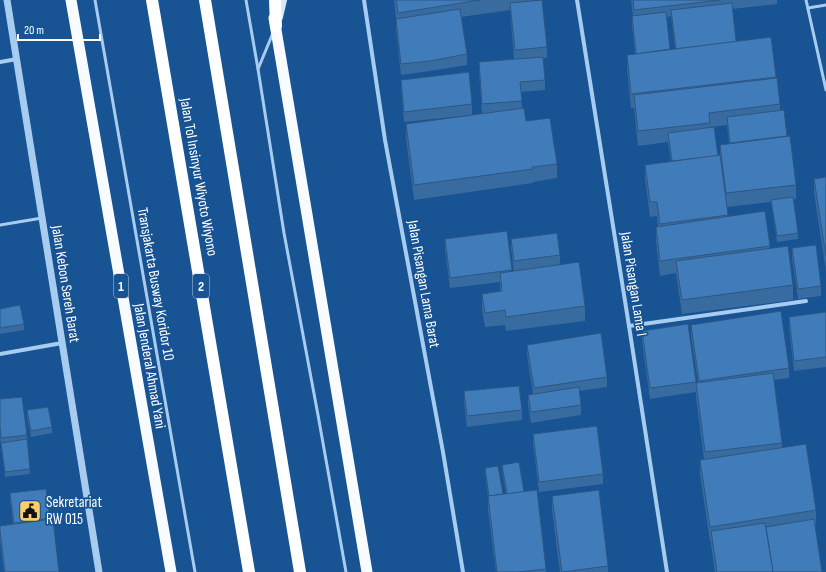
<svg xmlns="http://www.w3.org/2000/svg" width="826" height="572" font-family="'Sofia Sans Condensed',sans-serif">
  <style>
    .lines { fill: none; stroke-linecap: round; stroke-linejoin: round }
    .service { stroke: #a8ccf0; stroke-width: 3 }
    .minor { stroke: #a8ccf0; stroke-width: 4 }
    .tertiary { stroke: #a8ccf0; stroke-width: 7 }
    .secondary { stroke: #d6e8fb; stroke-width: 8 }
    .trunk { stroke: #f8fbff; stroke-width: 11 }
    .motorway { stroke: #fff; stroke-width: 12 }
    .wall { fill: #386ba0; fill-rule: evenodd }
    .building { fill: #417cba; stroke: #2e5782 }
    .labels { text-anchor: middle; stroke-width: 3.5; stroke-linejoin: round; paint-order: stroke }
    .shield { fill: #185393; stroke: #bacbdf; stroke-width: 1 }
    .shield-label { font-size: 14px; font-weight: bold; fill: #fff }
    .street-label { font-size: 15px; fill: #fff; stroke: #185393 }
    .poi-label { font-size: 15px; fill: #fff; stroke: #185393; text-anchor: start }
  </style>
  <rect width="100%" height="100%" fill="#185393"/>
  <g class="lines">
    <g class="service">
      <path d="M95 0 195 572"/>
      <path d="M246 0 258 69 284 233 318 415 346 572"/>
      <path d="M806 0 826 90"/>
      <path d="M808 8 826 5"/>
      <path d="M258 69 273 33"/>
      <path d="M0 225 42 218"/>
    </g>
    <g class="minor">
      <path d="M364 0 385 140 443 452 463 572"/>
      <path d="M577 0 629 326 667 572"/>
      <path d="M0 62 17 59"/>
      <path d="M629 326 806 301"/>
      <path d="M0 354 62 343"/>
    </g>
    <path class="tertiary" d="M7 0 99 572"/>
    <path class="secondary" d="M279 17 283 0"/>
    <g class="trunk">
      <path d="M71 0 171 572"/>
      <path d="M274 18 367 572"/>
    </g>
    <g class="motorway">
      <path d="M152 0 249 572"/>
      <path d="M205 0 300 572"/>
      <path d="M275 0 276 26"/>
    </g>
  </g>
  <g class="wall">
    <path d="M394 0H531L547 47V58H543L545 80V90L521 92 522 108 526 121 557 164V178L533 182V183L414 200 406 138V124L482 114 479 72V62L514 59 510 10 461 17 467 54V65L430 71 401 75 396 29V19Z"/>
    <path d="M631 0H777V4L732 9 736 42 771 37 776 79 780 104V110L787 136 796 185V199H793L798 233V239L777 242 771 202 727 207 728 216 770 246V249L793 285V300L682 314 676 273 660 276 656 241V227L658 226 657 216 650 217 645 179V165L671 162 668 142 638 146 634 108H631L627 69V55L635 54 632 26V16H633ZM671 16 675 49H670L667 17ZM727 125 729 144 720 145V155L718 156 710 127Z"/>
    <path d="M401 80 472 104V115L404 122 401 90Z"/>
    <path d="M826 177V271L814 193V179Z"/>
    <path d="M507 231 512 271H514L511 249V239L560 255V265L585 306V321L506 331 505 325 485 327 482 309V294L500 292V282L450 288 445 249V239Z"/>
    <path d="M792 248 821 286V296L798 299 792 258Z"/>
    <path d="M0 309 24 324V330L0 334Z"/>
    <path d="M826 312V367L794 371 789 327V317Z"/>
    <path d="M688 324 696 383H698L691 335V325L789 368V378L774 380 782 443V447L816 510V525H815L822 572H715L711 545V541H710L700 474V460L704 459 696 397V392L650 399 642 341V331Z"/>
    <path d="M527 345 607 377V387L579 391 581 405V415L531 423 528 405V395L533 394 527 355Z"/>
    <path d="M464 391 522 410V420L467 427 464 402Z"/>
    <path d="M0 399 27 435 30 474 5 477 0 437Z"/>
    <path d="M27 410 52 427V433L31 437 27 416Z"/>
    <path d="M533 434 603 474V484L539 492 533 444Z"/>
    <path d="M502 465 524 492 546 569V572H496L488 510V496L485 473V468L503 494H506L502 471Z"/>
    <path d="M46 489 50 520 59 572H4L0 541V526L13 524 10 499V493Z"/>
    <path d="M552 496 608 566V572H560L552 510Z"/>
  </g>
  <g class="building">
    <path d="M396 0H480L398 13Z"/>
    <path d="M542 0 547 47 515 50 510 3Z"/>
    <path d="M633 0H720L634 10Z"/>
    <path d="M732 3 736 42 676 49 671 10Z"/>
    <path d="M460 9 467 54 430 61 401 64 396 19Z"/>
    <path d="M666 12 670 49 636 54 632 16Z"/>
    <path d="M771 37 776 77 631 94 627 55Z"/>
    <path d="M543 57 545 80 520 82 522 101 482 104 479 62Z"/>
    <path d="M469 72 472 104 404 112 401 80Z"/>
    <path d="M777 78 780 104 709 113 710 123 638 131 634 95Z"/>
    <path d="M524 108 526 121 550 118 557 164 532 167 533 169 414 185 406 124Z"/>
    <path d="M784 110 787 136 730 143 727 117Z"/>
    <path d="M714 127 718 156 672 161 668 133Z"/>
    <path d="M790 136 796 185 726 193 720 145Z"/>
    <path d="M720 155 728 215 660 224 657 202H650L645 165Z"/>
    <path d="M826 177V256L814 179Z"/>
    <path d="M793 197 798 233 777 236 771 200Z"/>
    <path d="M765 211 770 246 660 261 656 227Z"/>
    <path d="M507 231 512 270 450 278 445 239Z"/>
    <path d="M557 233 560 255 514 261 511 239Z"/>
    <path d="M816 245 821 286 798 289 792 248Z"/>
    <path d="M788 246 793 285 682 300 676 261Z"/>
    <path d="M579 262 585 306 506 317 505 310 485 313 482 294 502 291 500 273Z"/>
    <path d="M20 305 24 324 0 328V309Z"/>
    <path d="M781 311 789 368 699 381 691 325Z"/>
    <path d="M826 312V357L794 361 789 317Z"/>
    <path d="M688 324 696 382 650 388 642 331Z"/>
    <path d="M601 333 607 377 534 388 527 345Z"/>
    <path d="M773 373 782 443 705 452 696 383Z"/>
    <path d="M519 386 522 410 467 416 464 391Z"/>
    <path d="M579 387 581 405 531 412 528 395Z"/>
    <path d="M22 397 27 435 1 438 0 426V399Z"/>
    <path d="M48 407 52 427 31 431 27 410Z"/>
    <path d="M597 426 603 474 539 482 533 434Z"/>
    <path d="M27 439 30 469 5 472 1 443Z"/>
    <path d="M806 444 816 510 710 527 700 460Z"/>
    <path d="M519 462 524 492 507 494 502 465Z"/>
    <path d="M498 466 503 494 489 496 485 468Z"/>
    <path d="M46 489 50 518 14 523 10 493Z"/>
    <path d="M537 490 546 569 518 572H497L488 496Z"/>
    <path d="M599 490 608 566 562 572 552 496Z"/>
    <path d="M53 519 59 572H5L0 531V526Z"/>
    <path d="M814 519 822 572H773L766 527Z"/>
    <path d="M765 523 773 572H717L711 531Z"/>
  </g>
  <defs>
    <g id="civic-square" transform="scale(1.15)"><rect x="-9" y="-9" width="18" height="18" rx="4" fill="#ffcd67" stroke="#185393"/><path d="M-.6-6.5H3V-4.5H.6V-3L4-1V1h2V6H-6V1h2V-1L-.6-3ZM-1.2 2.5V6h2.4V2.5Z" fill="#111"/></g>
  </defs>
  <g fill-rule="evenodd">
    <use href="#civic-square" x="30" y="511"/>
  </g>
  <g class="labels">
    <g class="shield">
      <rect x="114" y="274" width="14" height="24" rx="3"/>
      <rect x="193" y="274" width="16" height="24" rx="3"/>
    </g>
    <g class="shield-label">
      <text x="121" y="291">1</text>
      <text x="201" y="291">2</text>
    </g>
    <g class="street-label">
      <text transform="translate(199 177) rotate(80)" y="5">Jalan Tol Insinyur Wiyoto Wiyono</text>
      <text transform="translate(66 284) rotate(81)" y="5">Jalan Kebon Sereh Barat</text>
      <text transform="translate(156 284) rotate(80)" y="5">Transjakarta Busway Koridor 10</text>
      <text transform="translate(424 284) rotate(80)" y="5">Jalan Pisangan Lama Barat</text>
      <text transform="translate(634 284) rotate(81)" y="5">Jalan Pisangan Lama I</text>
      <text transform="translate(150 366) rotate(80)" y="5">Jalan Jenderal Ahmad Yani</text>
    </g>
    <g class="poi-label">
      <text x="46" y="507">Sekretariat<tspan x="46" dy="17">RW 015</tspan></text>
    </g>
  </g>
  <path d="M18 34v6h82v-6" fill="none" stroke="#ffffff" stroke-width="2"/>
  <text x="24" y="34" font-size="12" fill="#ffffff" stroke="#185393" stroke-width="3" paint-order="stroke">20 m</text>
</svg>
